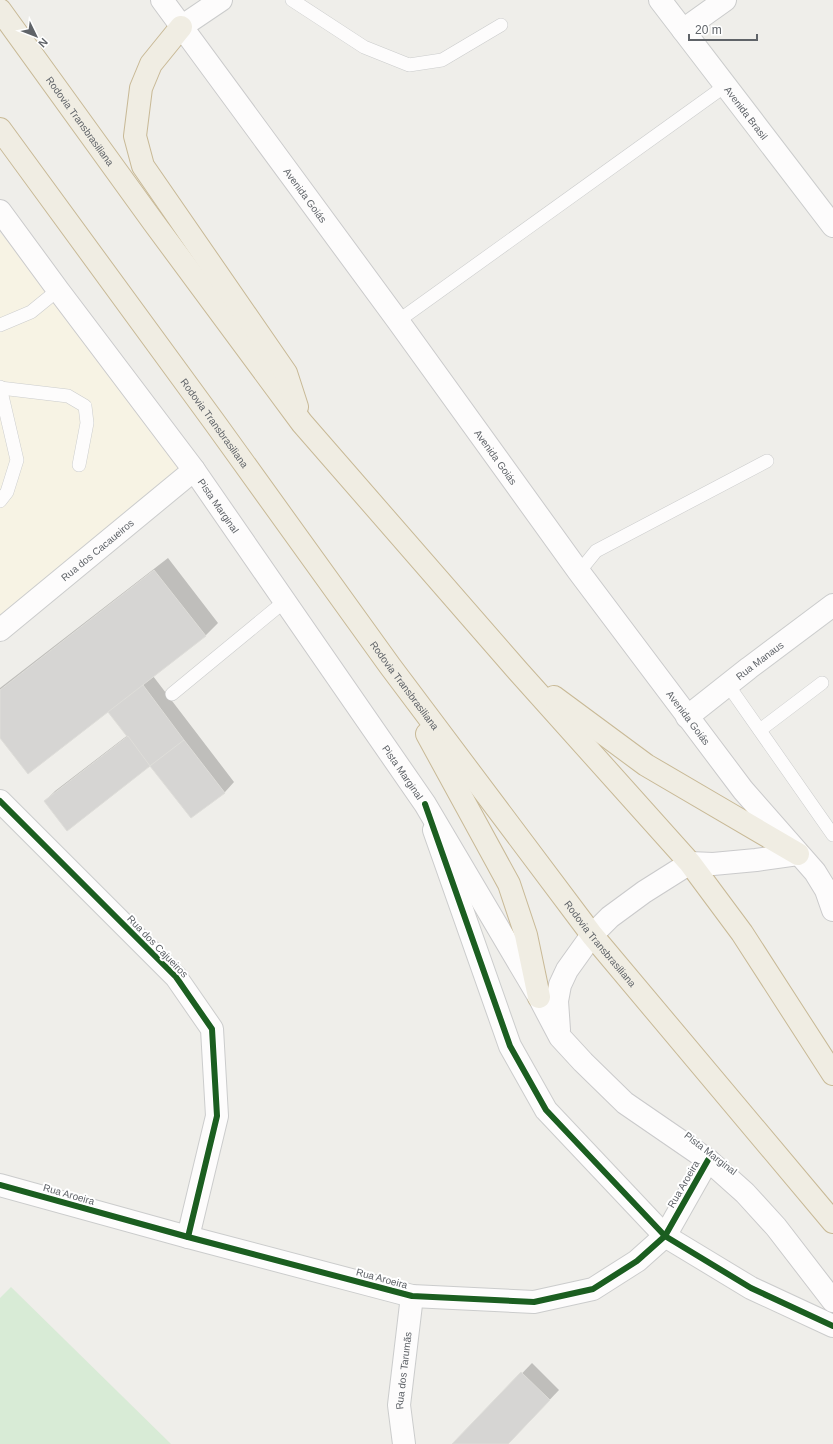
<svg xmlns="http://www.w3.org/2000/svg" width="833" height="1444" font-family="Helvetica,sans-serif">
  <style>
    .commercial { fill: #f7f3e4 }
    .green { fill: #d8ebd6 }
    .shadow { fill: #0003 }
    .building { fill: #d6d5d3; stroke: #deddd9 }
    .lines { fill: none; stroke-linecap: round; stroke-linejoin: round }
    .service-casing { stroke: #cbcccc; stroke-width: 14 }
    .minor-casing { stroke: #cbcccc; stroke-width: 24 }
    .secondary-casing { stroke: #cacacb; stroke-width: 24 }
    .motorway-casing { stroke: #c8b996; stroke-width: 24 }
    .service { stroke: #fdfcfc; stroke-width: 13 }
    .minor { stroke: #fdfcfc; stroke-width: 22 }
    .secondary { stroke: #fdfcfc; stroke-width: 22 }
    .motorway { stroke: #f0ede3; stroke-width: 22 }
    .cycleway-casing { stroke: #fff; stroke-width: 8 }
    .cycleway { stroke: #1b5e20; stroke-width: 6 }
    .labels { text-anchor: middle; stroke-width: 4; stroke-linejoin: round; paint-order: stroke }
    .street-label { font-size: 10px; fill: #5f6368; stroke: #fff }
  </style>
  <rect width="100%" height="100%" fill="#efeeea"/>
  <path class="commercial" d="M0 232 194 470 0 618Z"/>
  <path class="green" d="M11 1287 171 1444H0V1298Z"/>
  <g class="shadow">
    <path d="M168 558 218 623 205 636 153 676 234 782 225 792 191 817 151 764 45 801 55 791 128 735 109 710 0 736V688Z"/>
    <path d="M532 1363 559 1390 508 1444H454Z"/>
  </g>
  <g class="building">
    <path d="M154 570 206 636 28 774 0 738V690Z"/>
    <path d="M143 685 184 740 150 766 108 712Z"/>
    <path d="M128 736 150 766 67 831 44 801Z"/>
    <path d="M184 740 225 793 191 818 150 766Z"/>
    <path d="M521 1372 550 1400 508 1444H452Z"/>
  </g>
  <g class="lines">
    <g class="service-casing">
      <g id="service">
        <path d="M292 0 364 47 409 65 442 60 501 25"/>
        <path d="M398 321 725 86"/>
        <path d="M0 325 31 312 58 290"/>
        <path d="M0 387 17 460 7 492 0 501"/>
        <path d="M0 388 68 396 85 406 87 423 79 465"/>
        <path d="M579 572 596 551 767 461"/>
        <path d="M728 685 833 835"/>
        <path d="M172 694 285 601"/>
        <path d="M760 730 822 683"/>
      </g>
    </g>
    <g class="minor-casing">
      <g id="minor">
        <path id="s1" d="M660 0 833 226"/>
        <path d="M181 27 221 0"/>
        <path d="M683 30 725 0"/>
        <path id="s2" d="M0 630 194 470"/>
        <path id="s3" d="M687 717 749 668 833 605"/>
        <path d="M0 801 176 977 212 1029 217 1116 188 1237"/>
        <path d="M434 830 510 1046 546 1110 665 1236 751 1288 833 1326"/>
        <path d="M0 1185 188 1237 412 1296 534 1302 593 1289 637 1261 665 1236 708 1160"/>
        <path id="s4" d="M404 1444 399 1405 412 1296"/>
      </g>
    </g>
    <g class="secondary-casing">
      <g id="secondary">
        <path id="s5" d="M162 0 398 321 579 572 743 790 815 872 826 890 833 910"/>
        <path id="s6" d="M0 211 58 290 194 470 425 804 539 997 560 1037 583 1062 625 1103 708 1160 745 1193 776 1227 833 1301"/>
        <path d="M559 1030 557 1001 560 985 567 970 592 935 610 917 644 892 690 863 713 864 756 860 798 854"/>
      </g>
    </g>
    <g class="motorway-casing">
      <g id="motorway">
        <path id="s7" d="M0 10 154 223 302 423 518 671 690 863 742 933 833 1074"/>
        <path d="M181 27 151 64 141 88 135 136 143 166 286 373 297 407"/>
        <path id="s8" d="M0 129 215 423 390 666 592 935 833 1222"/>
        <path d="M554 697 646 765 798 854"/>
        <path d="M427 734 509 884 526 935 539 997"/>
      </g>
    </g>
    <use href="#service" class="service"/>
    <use href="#minor" class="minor"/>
    <use href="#secondary" class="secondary"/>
    <use href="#motorway" class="motorway"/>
    <g class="cycleway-casing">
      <g id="cycleway">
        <path d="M0 801 176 977 212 1029 217 1116 188 1237"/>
        <path d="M425 804 510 1046 546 1110 665 1236 751 1288 833 1326"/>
        <path d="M0 1185 188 1237 412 1296 534 1302 593 1289 637 1261 665 1236 708 1160"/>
      </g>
    </g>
    <use href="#cycleway" class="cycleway"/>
  </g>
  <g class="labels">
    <g class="street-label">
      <text dy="4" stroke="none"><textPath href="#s1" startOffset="142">Avenida Brasil</textPath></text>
      <text dy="4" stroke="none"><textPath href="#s7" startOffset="137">Rodovia Transbrasiliana</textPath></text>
      <text dy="4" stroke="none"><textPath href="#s5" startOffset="242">Avenida Goiás</textPath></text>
      <text dy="4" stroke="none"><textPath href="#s8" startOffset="364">Rodovia Transbrasiliana</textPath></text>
      <text dy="4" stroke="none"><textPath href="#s5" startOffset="566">Avenida Goiás</textPath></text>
      <text dy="4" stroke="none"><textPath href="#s6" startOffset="367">Pista Marginal</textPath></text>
      <text dy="4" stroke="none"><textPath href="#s2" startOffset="126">Rua dos Cacaueiros</textPath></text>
      <text dy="4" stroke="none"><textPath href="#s3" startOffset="92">Rua Manaus</textPath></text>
      <text dy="4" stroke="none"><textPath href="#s8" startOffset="688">Rodovia Transbrasiliana</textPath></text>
      <text dy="4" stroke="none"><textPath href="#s5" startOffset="890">Avenida Goiás</textPath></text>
      <text dy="4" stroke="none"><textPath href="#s6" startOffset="691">Pista Marginal</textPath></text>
      <text dy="4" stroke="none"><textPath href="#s8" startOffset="1012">Rodovia Transbrasiliana</textPath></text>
      <text transform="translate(158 946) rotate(46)" y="4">Rua dos Cajueiros</text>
      <text transform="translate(711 1153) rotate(38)" y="4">Pista Marginal</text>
      <text transform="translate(683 1184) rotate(-60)" y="4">Rua Aroeira</text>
      <text transform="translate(69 1194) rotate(16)" y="4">Rua Aroeira</text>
      <text transform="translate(382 1278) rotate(15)" y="4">Rua Aroeira</text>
      <text dy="4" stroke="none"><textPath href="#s4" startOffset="74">Rua dos Tarumãs</textPath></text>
    </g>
  </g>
  <g transform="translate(36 36) rotate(133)" stroke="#ffffff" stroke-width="3" paint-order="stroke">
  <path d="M0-3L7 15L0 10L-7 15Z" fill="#5f6368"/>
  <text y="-6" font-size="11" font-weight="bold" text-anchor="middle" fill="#5f6368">N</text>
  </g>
  <path d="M689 34v6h68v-6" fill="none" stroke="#5f6368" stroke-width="2"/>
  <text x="695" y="34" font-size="12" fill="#5f6368" stroke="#ffffff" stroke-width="3" paint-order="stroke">20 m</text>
</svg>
